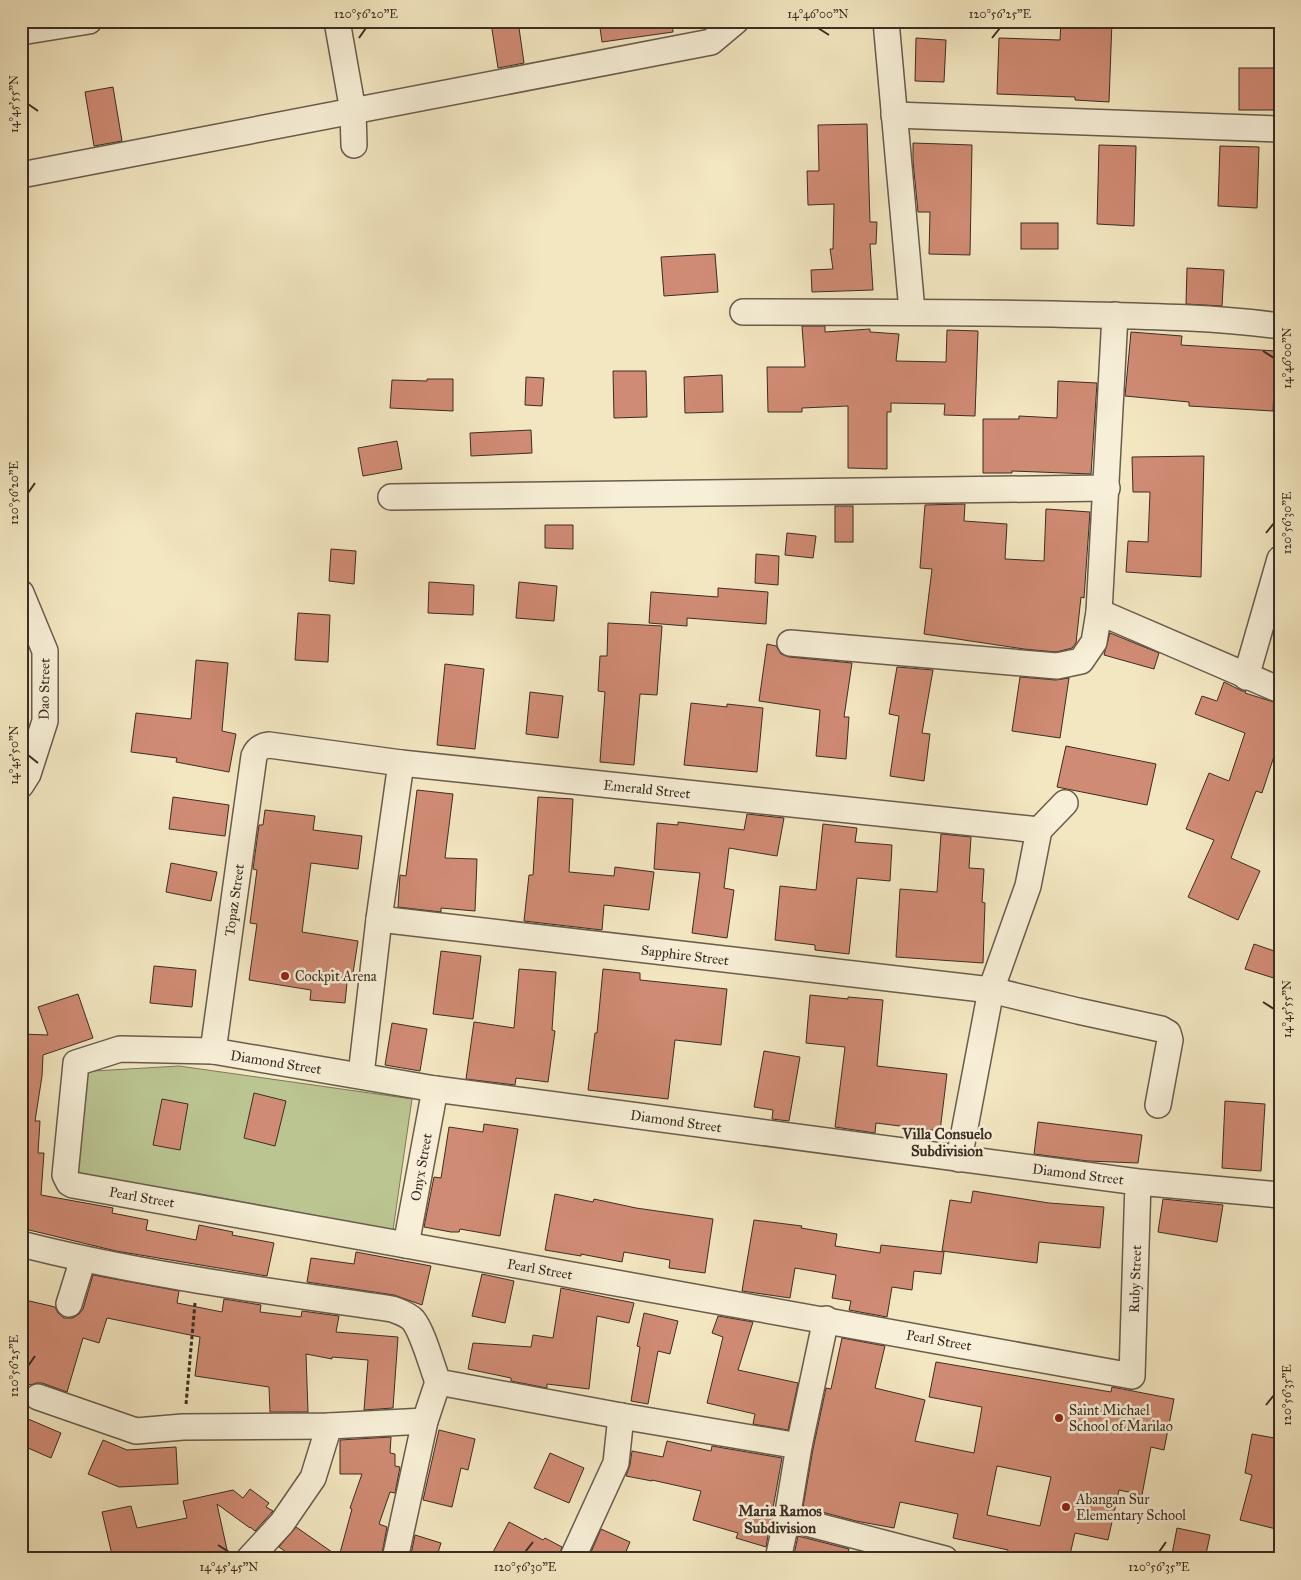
<svg xmlns="http://www.w3.org/2000/svg" width="1301" height="1580" font-family="'IM FELL Great Primer',serif">
  <style>
    .green { fill: #bbc592; stroke: #7b795b }
    .building { fill: #d08b74; stroke: #3b2d24; fill-rule: evenodd }
    .lines { fill: none; stroke-linecap: round; stroke-linejoin: round }
    .minor-casing { stroke: #695c4b; stroke-width: 28 }
    .path { stroke: #3b2d24; stroke-width: 3; stroke-dasharray: 4 2.5; stroke-linecap: butt }
    .minor { stroke: #f7efd7; stroke-width: 25 }
    .ticks { fill: none; stroke: #3b2d24; stroke-width: 2 }
    .poi-dot { fill: #8f2418; stroke: #f7efd7; stroke-width: 2 }
    .labels { text-anchor: middle; stroke-width: 5; stroke-linejoin: round; paint-order: stroke }
    .street-label { font-size: 14px; fill: #3b2d24; stroke: #f7efd7 }
    .poi-label { font-size: 14px; fill: #3b2d24; stroke: #f7efd7; text-anchor: start }
    .neighbourhood-label { font-size: 15px; font-weight: bold; fill: #3b2d24; stroke: #f7efd7 }
    .neatline { fill: none; stroke: #3b2d24; stroke-width: 2 }
    .ticks-label { font-size: 12px; text-anchor: middle; fill: #3b2d24 }
  </style>
  <rect width="100%" height="100%" fill="#f3e7c1"/>
  <filter id="stains"><feTurbulence type="fractalNoise" baseFrequency=".004" numOctaves="4"/><feColorMatrix values="0 0 0 0 .2 0 0 0 0 .09 0 0 0 0 .02 0 0 0 .5 -.17"/></filter>
  <radialGradient id="worn" r=".72"><stop offset=".6" stop-color="#630" stop-opacity="0"/><stop offset="1" stop-color="#630" stop-opacity=".3"/></radialGradient>
  <path class="green" d="M179 1066 412 1099 393 1230 196 1193 73 1176 77 1072Z"/>
  <g class="building">
    <path d="M504 21H518L524 63 498 68 491 23Z"/>
    <path d="M599 21H672L673 32 602 42Z"/>
    <path d="M1061 21H1112L1109 102 1075 100V97L997 94 999 38 1060 40Z"/>
    <path d="M916 38 946 40 944 82 915 81Z"/>
    <rect x="1239" y="68" width="41" height="42"/>
    <path d="M113 87 122 141 94 146 85 92Z"/>
    <path d="M867 124 870 222H877L876 244H870L873 290 812 292 811 270 833 269 830 249H833L834 204 808 205 807 171H819L818 125Z"/>
    <path d="M913 143 972 145 970 255 929 254 930 212H918L913 161Z"/>
    <path d="M1099 145 1136 146 1134 226 1097 224Z"/>
    <path d="M1220 146 1259 147 1257 208 1218 206Z"/>
    <rect x="1021" y="223" width="37" height="26"/>
    <path d="M715 254 718 292 664 296 661 257Z"/>
    <path d="M1187 268 1224 270 1222 306 1186 304Z"/>
    <path d="M802 326H825V332L870 329V332L899 334 896 361 946 362 947 330 978 331 975 416 944 415 945 404 891 403V412H887V469L848 468V406L802 408V412H768L767 367H805Z"/>
    <path d="M1131 332 1182 336 1181 345 1276 351 1273 411 1189 406V402L1125 396Z"/>
    <path d="M613 371H646L647 417 614 418Z"/>
    <path d="M722 375 723 412 685 413 684 377Z"/>
    <path d="M526 377 544 378 542 406 525 405Z"/>
    <path d="M427 379H453V411L390 408 392 380 427 381Z"/>
    <path d="M1058 381 1097 383 1091 474 1012 471V473H983V419H1019V416L1057 418Z"/>
    <path d="M531 430 532 453 471 456 470 433Z"/>
    <path d="M397 441 402 469 363 476 358 448Z"/>
    <path d="M1204 456 1201 577 1126 572 1128 541 1148 542 1150 492H1133L1132 457Z"/>
    <path d="M965 504 964 521 1007 524 1005 559 1044 561 1046 509 1090 512 1084 598 1081 597 1076 643 1072 648 1056 652 1024 649 924 634 932 569 920 568 925 505Z"/>
    <rect x="835" y="506" width="18" height="36"/>
    <path d="M545 525H573V549L545 548Z"/>
    <path d="M787 533 816 536 813 558 785 555Z"/>
    <path d="M331 549 356 551 354 584 329 581Z"/>
    <path d="M756 554 779 556 778 585 755 583Z"/>
    <path d="M429 582 474 585 473 615 428 613Z"/>
    <path d="M519 582 557 586 554 621 516 618Z"/>
    <path d="M718 588 768 592 766 624 687 618V626L649 623 651 592 718 597Z"/>
    <path d="M298 613 330 615 328 662 295 660Z"/>
    <path d="M608 623 662 626 657 695 640 694 634 765 600 762 605 692 598 691 600 656H607Z"/>
    <path d="M1110 633 1159 653 1154 669 1104 655Z"/>
    <path d="M767 644 776 646 781 654 789 657 852 663 844 717H849L846 759 816 756 820 710 759 701Z"/>
    <path d="M196 660 228 663 222 731 236 734 229 772 176 762 177 758 131 752 136 713 191 719Z"/>
    <path d="M445 664 484 669 475 749 437 745Z"/>
    <path d="M897 667 933 670 922 733 930 734 924 781 890 776 899 716 889 714Z"/>
    <path d="M1020 677 1056 680 1069 678 1060 738 1012 731Z"/>
    <path d="M1224 682 1242 691H1246L1245 693 1280 704V738L1262 793 1256 791 1231 858 1260 871 1238 920 1188 897 1214 840 1186 829 1209 773 1229 781 1245 733 1195 714 1202 696 1217 701Z"/>
    <path d="M530 692 563 696 558 738 526 734Z"/>
    <path d="M691 703 727 707V704L763 708 757 772 684 765Z"/>
    <path d="M1066 746 1156 764 1147 805 1057 787Z"/>
    <path d="M417 790 453 794 445 858 477 859 475 911 441 908V912L398 907 400 875 406 876Z"/>
    <path d="M173 797 229 805 225 836 169 829Z"/>
    <path d="M538 797 573 799 569 872 614 876 615 867 654 872 649 910 604 905 602 930 524 921 529 875H533Z"/>
    <path d="M265 810 315 816 313 830 362 836 358 869 311 863 302 932 358 941 353 973H348L345 1003 310 1000 311 990 249 980 257 924 250 923 257 870 253 869 259 825H263Z"/>
    <path d="M747 814 784 818 777 856 729 848 724 888 734 890 727 938 692 933 700 873 654 869 657 823 678 825V822L744 830Z"/>
    <path d="M823 824 857 828 855 842 892 845 890 881 857 878 849 954 815 950V945L775 940 780 886 816 890Z"/>
    <path d="M941 834 971 837 969 868 984 869 982 902 985 903 983 963 896 957 900 889 937 892Z"/>
    <path d="M171 863 217 872 211 901 166 892Z"/>
    <path d="M1254 944 1280 953V980L1245 969Z"/>
    <path d="M441 951 481 956 473 1019 433 1014Z"/>
    <path d="M154 966 196 970 192 1007 150 1003Z"/>
    <path d="M519 969 556 972 552 1030 555 1031 548 1082 516 1078 515 1085 466 1079 474 1022 514 1028Z"/>
    <path d="M603 969 640 973V980L727 989 721 1045 675 1040 668 1099 588 1090 595 1033H597Z"/>
    <path d="M78 994 93 1038 43 1055 42 1076 35 1121H40L38 1153H44L41 1195 113 1208 112 1213 148 1220 146 1230 196 1240 199 1225 233 1232 232 1235 274 1243 267 1276 116 1251 21 1228V1034L48 1035 38 1007Z"/>
    <path d="M810 995 848 999V997L883 1000 877 1066 947 1074 940 1131 876 1123 875 1133 835 1127 845 1047 806 1043Z"/>
    <path d="M392 1023 427 1029 420 1071 385 1065Z"/>
    <path d="M764 1051 800 1057 789 1121 772 1119 773 1110 754 1107Z"/>
    <path d="M254 1093 286 1101 275 1146 244 1138Z"/>
    <path d="M162 1099 188 1104 180 1150 153 1145Z"/>
    <path d="M1225 1101 1265 1104 1261 1171 1222 1168Z"/>
    <path d="M1038 1122 1142 1135 1138 1163 1088 1161 1034 1154Z"/>
    <path d="M484 1124 518 1129 500 1236 460 1229 459 1232H451L424 1227 434 1177 441 1178 449 1127 483 1132Z"/>
    <path d="M973 1191 1049 1203 1104 1207 1100 1248 1039 1242 1037 1263 942 1251 950 1200 971 1203Z"/>
    <path d="M555 1194 593 1202 594 1199 636 1208 713 1219 705 1273 669 1268 670 1260 624 1252 622 1262 581 1254V1256L545 1250Z"/>
    <path d="M1163 1199 1223 1205 1217 1242 1158 1232Z"/>
    <path d="M754 1220 802 1226 801 1228 837 1234 835 1246 880 1253 881 1245 944 1252 941 1274 914 1271 912 1290 892 1287 887 1317 849 1310 851 1301 832 1298 836 1275 795 1268 790 1298 742 1291Z"/>
    <path d="M356 1252 431 1266 422 1305 394 1295 307 1282 311 1258 354 1264Z"/>
    <path d="M482 1274 514 1281 505 1323 472 1316Z"/>
    <path d="M93 1275 179 1291 177 1303 222 1312 224 1299 261 1305 260 1312 301 1317 302 1311 339 1316 336 1332 398 1337 393 1408 364 1410 368 1360 332 1357V1359L306 1354 308 1412H270L269 1387 195 1376 200 1337 107 1318 99 1343 83 1338 67 1392 42 1383H36L31 1385 21 1382V1299L55 1307 58 1313 64 1318H73L79 1314 83 1309Z"/>
    <path d="M561 1288 634 1303 629 1323 597 1316 589 1389 547 1384V1388L511 1381V1378L468 1369 473 1343 531 1347 533 1335 553 1338Z"/>
    <path d="M644 1313 678 1321 670 1354 658 1351 648 1404 631 1401 640 1347 637 1346Z"/>
    <path d="M718 1316 753 1322 738 1370 798 1383 788 1430 753 1424 755 1414 707 1403 723 1337 712 1333Z"/>
    <path d="M842 1338 885 1346 875 1388 925 1400 915 1441 974 1453 982 1407 929 1397 936 1362 1111 1392 1112 1387 1174 1399 1164 1450 1151 1447 1142 1495 1119 1490 1108 1540 1075 1533 1069 1559H1006L1008 1550 953 1538 958 1514 900 1502 894 1528 856 1521 803 1507 813 1449 826 1388 831 1389ZM997 1466 1051 1477 1040 1526 987 1515Z"/>
    <path d="M21 1416 61 1433 51 1458 21 1445Z"/>
    <path d="M439 1430 475 1439 468 1470 461 1468 452 1507 423 1500Z"/>
    <path d="M1252 1434 1280 1439V1530L1240 1520 1252 1475 1245 1473Z"/>
    <path d="M391 1437 390 1453 395 1454V1466L400 1467 395 1493 390 1492 379 1524 387 1527 381 1559H359L340 1553 352 1509 350 1508 362 1474H340V1440Z"/>
    <path d="M103 1440 127 1450 176 1447 178 1484 119 1487 88 1474Z"/>
    <path d="M667 1441 711 1451 712 1446 782 1458 766 1547 736 1538 738 1533 693 1520 701 1491 652 1480V1481L626 1476 630 1465 632 1451 663 1457Z"/>
    <path d="M550 1453 584 1468 569 1503 534 1488Z"/>
    <path d="M250 1489 269 1503 266 1507 273 1511 255 1531 250 1527V1528L217 1504 229 1559H113L102 1512 131 1506 137 1528 187 1518 183 1501 233 1490 243 1498Z"/>
    <path d="M509 1522 543 1540 545 1538 562 1547 558 1559H502L492 1554Z"/>
    <path d="M296 1527 342 1559H296L279 1547Z"/>
    <path d="M1177 1528 1210 1535 1205 1559H1171Z"/>
    <path d="M601 1529 630 1542 623 1559H588Z"/>
    <path d="M415 1535 441 1543 436 1559H410Z"/>
    <path d="M798 1536 849 1549 846 1559H793Z"/>
  </g>
  <g class="lines">
    <g class="minor-casing">
      <g id="minor">
        <path d="M337 21 353 111 354 145"/>
        <path d="M886 21 912 311"/>
        <path d="M21 32 89 21"/>
        <path d="M894 115 1280 129"/>
        <path d="M21 175 711 42 736 21"/>
        <path d="M743 312C847 312 950 312 1053 314 1129 316 1205 316 1280 326"/>
        <path d="M391 497 1107 488"/>
        <path d="M21 593 45 651V721L28 774 21 785"/>
        <path d="M1099 612 1280 690"/>
        <path d="M790 643 1057 666 1081 661 1094 642 1099 612 1115 315"/>
        <path d="M1246 677 1280 559"/>
        <path d="M379 919 991 990 1078 1011 1161 1029 1168 1033 1170 1040 1158 1105"/>
        <path d="M213 1051 254 756C257 749 261 746 269 745L401 763 1039 830"/>
        <path d="M361 1075 379 919 401 763"/>
        <path d="M959 1159 991 990 1028 886 1039 830 1065 803"/>
        <path d="M1138 1182 1132 1376 73 1185 69 1183 65 1175 76 1063 120 1049 213 1051 435 1089 1138 1182 1280 1195"/>
        <path d="M21 1244C143 1275 268 1291 392 1309 400 1312 407 1314 413 1320 423 1332 432 1367 438 1382L621 1416 799 1446 787 1518 778 1559"/>
        <path d="M406 1245 435 1089"/>
        <path d="M69 1304 83 1259"/>
        <path d="M38 1397 136 1431 183 1427 329 1426 425 1421"/>
        <path d="M799 1446 826 1319"/>
        <path d="M787 1518 945 1559"/>
        <path d="M249 1559 282 1523 313 1478 329 1426"/>
        <path d="M395 1559 425 1421 438 1382"/>
        <path d="M572 1559 616 1463 621 1416"/>
      </g>
    </g>
    <path class="path" d="M186 1404 195 1303"/>
    <use href="#minor" class="minor"/>
  </g>
  <path class="ticks" d="M818 28 829 35M359 38 366 28M992 38 1000 28M28 104 38 111M1263 351 1274 358M28 493 35 483M1266 533 1274 523M28 755 38 763M1263 1002 1274 1009M28 1366 35 1356M1266 1405 1274 1395M218 1545 229 1552M525 1552 533 1542M1159 1552 1166 1542"/>
  <g class="poi-dot">
    <circle cx="285" cy="976" r="5"/>
    <circle cx="1059" cy="1418" r="5"/>
    <circle cx="1066" cy="1507" r="5"/>
  </g>
  <g class="labels">
    <g class="street-label">
      <text transform="translate(44 689) rotate(-89)" y="5">Dao Street</text>
      <text transform="translate(647 789) rotate(6)" y="5">Emerald Street</text>
      <text transform="translate(234 900) rotate(-82)" y="5">Topaz Street</text>
      <text transform="translate(685 955) rotate(7)" y="5">Sapphire Street</text>
      <text transform="translate(276 1062) rotate(9)" y="5">Diamond Street</text>
      <text transform="translate(676 1121) rotate(8)" y="5">Diamond Street</text>
      <text transform="translate(421 1167) rotate(-80)" y="5">Onyx Street</text>
      <text transform="translate(1078 1174) rotate(7)" y="5">Diamond Street</text>
      <text transform="translate(142 1197) rotate(10)" y="5">Pearl Street</text>
      <text transform="translate(540 1269) rotate(10)" y="5">Pearl Street</text>
      <text transform="translate(1135 1279) rotate(-88)" y="5">Ruby Street</text>
      <text transform="translate(939 1340) rotate(10)" y="5">Pearl Street</text>
    </g>
    <g class="poi-label">
      <text x="295" y="981">Cockpit Arena</text>
      <text x="1069" y="1415">Saint Michael<tspan x="1069" dy="16">School of Marilao</tspan></text>
      <text x="1076" y="1504">Abangan Sur<tspan x="1076" dy="16">Elementary School</tspan></text>
    </g>
    <g class="neighbourhood-label">
      <text x="947" y="1139">Villa Consuelo<tspan x="947" dy="17">Subdivision</tspan></text>
      <text x="780" y="1516">Maria Ramos<tspan x="780" dy="17">Subdivision</tspan></text>
    </g>
  </g>
  <rect width="1301" height="1580" fill="none" stroke="#f3e7c1" stroke-width="55"/>
  <rect x="28" y="28" width="1246" height="1524" class="neatline"/>
  <g class="ticks-label">
    <text x="366" y="18">120°56'20"E</text>
    <text x="818" y="18">14°46'00"N</text>
    <text x="1000" y="18">120°56'25"E</text>
    <text transform="translate(14 104) rotate(-90)" y="4">14°45'55"N</text>
    <text transform="translate(1287 358) rotate(-90)" y="4">14°46'00"N</text>
    <text transform="translate(14 493) rotate(-90)" y="4">120°56'20"E</text>
    <text transform="translate(1287 523) rotate(-90)" y="4">120°56'30"E</text>
    <text transform="translate(14 755) rotate(-90)" y="4">14°45'50"N</text>
    <text transform="translate(1287 1009) rotate(-90)" y="4">14°45'55"N</text>
    <text transform="translate(14 1366) rotate(-90)" y="4">120°56'25"E</text>
    <text transform="translate(1287 1395) rotate(-90)" y="4">120°56'35"E</text>
    <text x="229" y="1571">14°45'45"N</text>
    <text x="525" y="1571">120°56'30"E</text>
    <text x="1159" y="1571">120°56'35"E</text>
  </g>
  <rect width="100%" height="100%" filter="url(#stains)"/>
  <rect width="100%" height="100%" fill="url(#worn)"/>
</svg>
